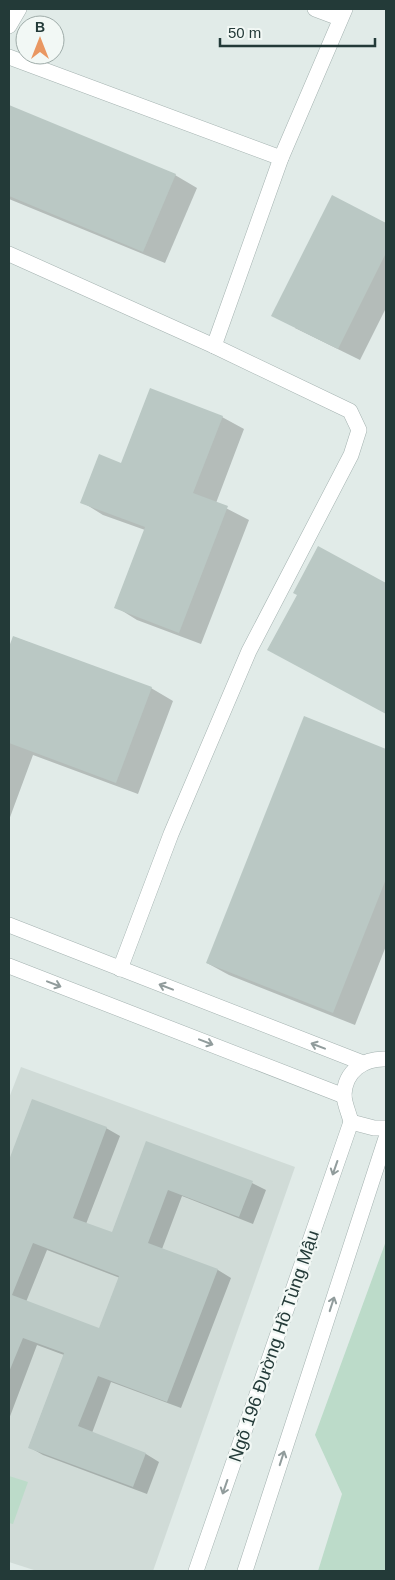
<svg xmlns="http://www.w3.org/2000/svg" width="395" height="1580" font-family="Helvetica,sans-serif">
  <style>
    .built { fill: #d0dbd7 }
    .green { fill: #bcdbc9 }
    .shadow { fill: #0003; fill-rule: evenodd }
    .building { fill: #bac8c4; fill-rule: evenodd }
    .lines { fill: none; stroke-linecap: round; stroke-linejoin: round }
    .minor-casing { stroke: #a4b2b0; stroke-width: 16 }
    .minor { stroke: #fff; stroke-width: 15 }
    .oneway { stroke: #919c9c }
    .labels { text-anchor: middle; stroke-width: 4.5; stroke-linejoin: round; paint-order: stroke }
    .street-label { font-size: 18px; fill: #233a38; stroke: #f2f8f5 }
  </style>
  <rect width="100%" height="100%" fill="#e1ebe8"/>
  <path class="built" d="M21 1067 295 1167 153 1571H37L9 1562V1098Z"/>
  <g class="green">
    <path d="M386 1241V1571H318L342 1494 315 1435Z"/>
    <path d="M9 1476 28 1482 13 1524 9 1523Z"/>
  </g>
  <g class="shadow">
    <path d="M9 106 175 175 197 188 165 263 9 199Z"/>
    <path d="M332 197 386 224V308L360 360 295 328Z"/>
    <path d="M222 417 244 429 216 503 249 520 201 644 137 620 116 607 145 530 103 515 82 502 122 465Z"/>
    <path d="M318 548 386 584V712L278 655Z"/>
    <path d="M14 637 151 688 173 701 138 794 33 755 9 820V650Z"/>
    <path d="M305 718 386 750V946L355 1025 229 975 207 963Z"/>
    <path d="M32 1101 106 1128 120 1136 86 1224 112 1234 147 1143 252 1183 266 1190 253 1224 182 1196 162 1249 218 1270 231 1278 181 1408 111 1382 92 1433 146 1454 159 1462 147 1494 43 1455 29 1447 64 1355 37 1345 9 1419V1232L12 1225 9 1224V1163ZM47 1250 120 1278 100 1330 26 1302Z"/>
  </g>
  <g class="building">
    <path d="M9 105 176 174 143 252 9 196Z"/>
    <path d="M332 195 386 223V253L338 349 271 316Z"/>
    <path d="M150 388 223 416 193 493 228 506 179 633 114 608 145 527 80 503 99 454 121 463Z"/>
    <path d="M318 546 386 583V714L267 650 297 595 293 593Z"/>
    <path d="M13 636 152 687 116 783 9 743V647Z"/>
    <path d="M304 716 386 749V879L333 1013 206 963Z"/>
    <path d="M32 1099 107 1127 73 1218 112 1232 146 1141 253 1181 239 1217 168 1190 148 1243 218 1269 167 1402 98 1376 78 1426 146 1453 133 1487 28 1448 64 1353 23 1338 9 1372V1160ZM33 1243 119 1276 99 1328 12 1295Z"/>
  </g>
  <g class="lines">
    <g class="minor-casing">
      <g id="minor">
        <path d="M315 9 339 18"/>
        <path d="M9 26 19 9"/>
        <path d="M9 57 281 158"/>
        <path d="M9 254 214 346 350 411 359 430 351 455 249 651 171 834 120 969"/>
        <path d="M214 346 281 158 345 9"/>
        <path d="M9 925 363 1063"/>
        <path d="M9 966 344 1096"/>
        <path d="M386 1059C364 1058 345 1071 344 1095 344 1103 349 1113 351 1122L374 1128H386"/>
        <path d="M196 1571 351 1122"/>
        <path d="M245 1571 386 1138"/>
      </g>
    </g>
    <use href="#minor" class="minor"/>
  </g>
  <defs><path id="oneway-shaft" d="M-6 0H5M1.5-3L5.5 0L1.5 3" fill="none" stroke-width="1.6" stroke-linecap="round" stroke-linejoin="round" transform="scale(1.25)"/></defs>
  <g class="oneway">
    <use href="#oneway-shaft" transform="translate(54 984) rotate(21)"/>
    <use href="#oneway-shaft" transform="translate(166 987) rotate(-159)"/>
    <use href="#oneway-shaft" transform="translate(206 1042) rotate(21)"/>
    <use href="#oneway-shaft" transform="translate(318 1046) rotate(-159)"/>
    <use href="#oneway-shaft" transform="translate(335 1168) rotate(109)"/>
    <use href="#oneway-shaft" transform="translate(332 1304) rotate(-72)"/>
    <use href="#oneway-shaft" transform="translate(282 1458) rotate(-72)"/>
    <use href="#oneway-shaft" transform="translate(225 1487) rotate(109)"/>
  </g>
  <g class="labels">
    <g class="street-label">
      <text transform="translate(274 1346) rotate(-71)" y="6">Ngõ 196 Đường Hồ Tùng Mậu</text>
    </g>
  </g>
  <rect width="395" height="1580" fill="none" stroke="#233a38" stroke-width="20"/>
  <g transform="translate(40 40)"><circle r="24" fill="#f2f8f5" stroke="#9faca9"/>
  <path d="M0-4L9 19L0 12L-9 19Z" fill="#e99762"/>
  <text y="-8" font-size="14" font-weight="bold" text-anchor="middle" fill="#233a38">B</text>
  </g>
  <path d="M220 38v8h155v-8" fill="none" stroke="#233a38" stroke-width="2.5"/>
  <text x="228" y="38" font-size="15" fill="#233a38" stroke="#f2f8f5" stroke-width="4" paint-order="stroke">50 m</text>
</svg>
